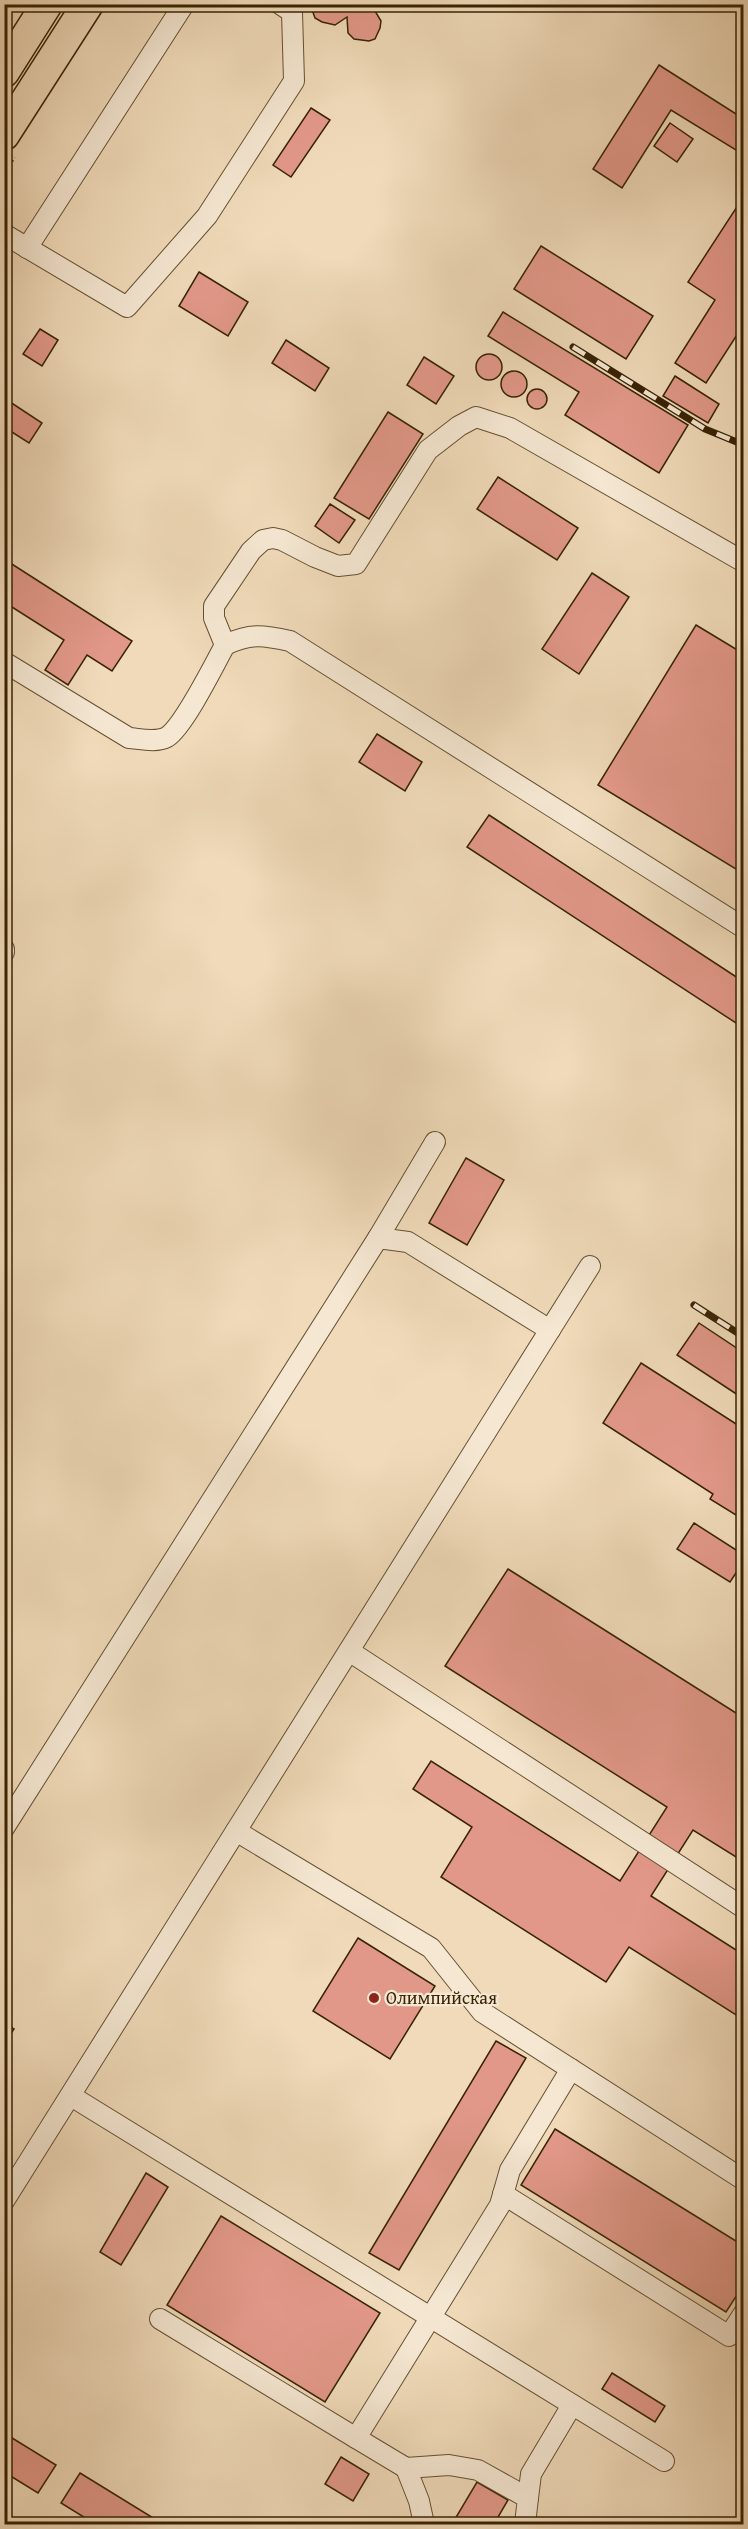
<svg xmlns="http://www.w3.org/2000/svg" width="748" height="2529" font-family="'Gentium Book Plus',serif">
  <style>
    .building { fill: #e29889; stroke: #372305; stroke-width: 1.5 }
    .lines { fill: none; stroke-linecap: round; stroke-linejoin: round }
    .minor-casing { stroke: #655132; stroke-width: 22 }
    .highway-casing { stroke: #372305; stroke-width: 33 }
    .path { stroke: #372305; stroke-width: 4; stroke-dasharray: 1.5 3; stroke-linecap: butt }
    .minor { stroke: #f5e7d2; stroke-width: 20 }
    .highway { stroke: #f0dab9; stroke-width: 30 }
    .rail-casing { stroke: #372305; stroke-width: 7 }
    .rail { stroke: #f5e7d2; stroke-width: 4.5; stroke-dasharray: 14; stroke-linecap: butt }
    .poi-dot { fill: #8f2418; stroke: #f5e7d2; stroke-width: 2 }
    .labels { text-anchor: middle; stroke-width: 4.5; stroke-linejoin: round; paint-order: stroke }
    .poi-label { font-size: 18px; fill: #372305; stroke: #f5e7d2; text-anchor: start }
  </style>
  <rect width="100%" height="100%" fill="#f0dab9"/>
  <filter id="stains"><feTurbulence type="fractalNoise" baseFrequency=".00333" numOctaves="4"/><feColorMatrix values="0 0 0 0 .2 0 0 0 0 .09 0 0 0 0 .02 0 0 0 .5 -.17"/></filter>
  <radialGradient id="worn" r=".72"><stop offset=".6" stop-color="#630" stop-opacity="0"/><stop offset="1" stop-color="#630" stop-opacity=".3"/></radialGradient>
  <g class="building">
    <path d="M310 4H393L387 10 375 11 381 21 380 28 375 39 369 41 354 39 348 33 347 17 335 25 322 22 315 18Z"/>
    <path d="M659 65 744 119V155L671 110 622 188 593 169Z"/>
    <path d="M311 108 330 120 291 177 273 165Z"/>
    <path d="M670 123 693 139 677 162 654 146Z"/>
    <path d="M744 196V324L706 383 675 363 715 300 688 282Z"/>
    <path d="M541 246 653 316 626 359 514 289Z"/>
    <path d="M199 272 248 302 228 336 179 306Z"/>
    <path d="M503 312 688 425 659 473 565 415 579 392 488 336Z"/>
    <path d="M40 329 58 340 42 366 23 354Z"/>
    <path d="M286 340 329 368 315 391 272 363Z"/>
    <circle cx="489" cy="367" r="13"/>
    <path d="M424 357 454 376 436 404 407 385Z"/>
    <circle cx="514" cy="384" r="13"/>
    <path d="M675 376 719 404 708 423 663 396Z"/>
    <circle cx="537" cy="399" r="10"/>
    <path d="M4 398 42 423 29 443 4 427Z"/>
    <path d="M388 412 423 434 369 519 334 498Z"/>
    <path d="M498 477 578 528 557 560 477 509Z"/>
    <path d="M330 504 355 520 339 543 315 526Z"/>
    <path d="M4 559 132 641 112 671 87 655 68 685 45 670 64 640 4 602Z"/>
    <path d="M592 573 629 597 579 674 542 649Z"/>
    <path d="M696 625 744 654V874L598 785Z"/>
    <path d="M377 734 422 762 405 791 359 762Z"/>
    <path d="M489 815 744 982V1011L736 1023 467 847Z"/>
    <path d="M466 1158 504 1180 467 1245 429 1223Z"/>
    <path d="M699 1323 744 1353V1399L677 1355Z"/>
    <path d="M641 1363 744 1429V1520L710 1499 713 1494 603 1423Z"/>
    <path d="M694 1523 744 1555V1561L730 1582 677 1549Z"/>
    <path d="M508 1569 744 1718V1862L693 1830 651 1896 744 1955V2020L629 1947 606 1982 441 1877 472 1827 413 1789 431 1761 620 1881 667 1807 445 1666Z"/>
    <path d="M358 1938 435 1986 390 2059 313 2011Z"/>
    <path d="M4 2023 14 2029 4 2044Z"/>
    <path d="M496 2041 526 2058 399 2270 369 2253Z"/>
    <path d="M555 2129 744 2246V2284L726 2312 521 2185Z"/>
    <path d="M146 2173 168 2187 121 2265 100 2252Z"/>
    <path d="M221 2216 380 2313 325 2402 167 2305Z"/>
    <path d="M612 2373 665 2406 655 2422 602 2389Z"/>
    <path d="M4 2433 56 2465 38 2493 4 2472Z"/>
    <path d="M341 2457 369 2474 353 2501 325 2484Z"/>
    <path d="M80 2473 163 2524H95L61 2503Z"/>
    <path d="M477 2482 508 2500 494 2524H452Z"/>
  </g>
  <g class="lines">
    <g class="minor-casing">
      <g id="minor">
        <path d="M4 234 127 307 207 216 294 81 292 12 280 4"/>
        <path d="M27 248 184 4"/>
        <path d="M225 645C251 633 263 635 290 641L744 928"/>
        <path d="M4 662 129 738C141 739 156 743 167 737 184 726 214 665 225 645L214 618V606L251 551 263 540 273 538 282 540 315 557 338 566 356 564 428 450 459 426 476 417 510 428 744 562"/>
        <path d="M4 949V952"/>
        <path d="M378 1238 435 1142"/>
        <path d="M349 1651 744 1908"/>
        <path d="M4 1828 378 1238 408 1242 550 1330"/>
        <path d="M236 1831 431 1948 482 2012 744 2180"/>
        <path d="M71 2096 664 2461"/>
        <path d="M503 2194 729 2336 744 2313"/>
        <path d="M4 2201 590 1266"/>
        <path d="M160 2319 356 2438 500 2205 510 2170 571 2069"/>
        <path d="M356 2438 406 2468 449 2465 478 2470 528 2498 525 2524"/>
        <path d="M406 2468 419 2501 424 2524"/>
        <path d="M528 2498 531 2474 572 2405"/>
      </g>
    </g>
    <g class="highway-casing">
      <g id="highway">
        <path d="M4 72 47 4"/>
        <path d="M4 135 88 4"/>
      </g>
    </g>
    <path class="path" d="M4 172 14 157"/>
    <use href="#minor" class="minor"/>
    <use href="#highway" class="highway"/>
    <g class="rail-casing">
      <g id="rail">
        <path d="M573 347 705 429 744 445"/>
        <path d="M694 1305 744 1337"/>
      </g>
    </g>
    <use href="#rail" class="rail"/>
  </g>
  <circle class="poi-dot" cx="374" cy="1998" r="6"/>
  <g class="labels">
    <g class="poi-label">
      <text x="386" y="2004">Олимпийская</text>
    </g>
  </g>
  <rect width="748" height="2529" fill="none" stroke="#f0dab9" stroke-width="24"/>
  <rect x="6" y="6" width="736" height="2517" fill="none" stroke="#372305" stroke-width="3"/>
  <rect x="12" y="12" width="724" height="2505" fill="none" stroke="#372305" stroke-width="1.5"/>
  <rect width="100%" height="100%" filter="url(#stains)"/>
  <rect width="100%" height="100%" fill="url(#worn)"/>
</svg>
